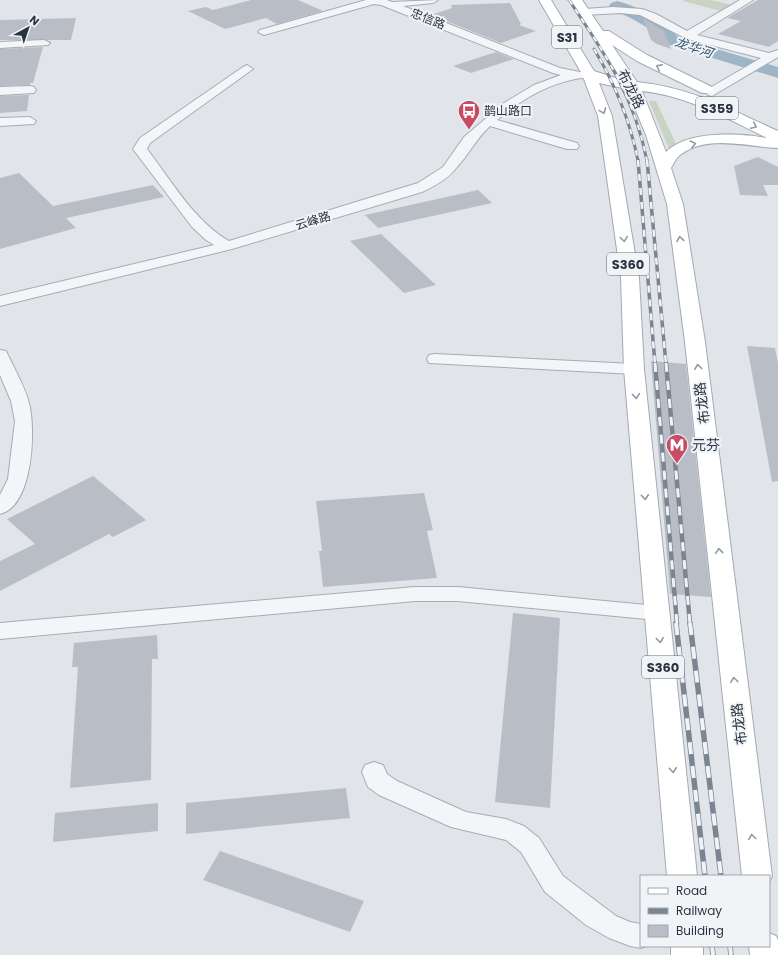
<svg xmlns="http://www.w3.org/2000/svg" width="778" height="955" font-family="Poppins,'Noto Sans SC',sans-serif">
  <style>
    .green { fill: #c8d3c3 }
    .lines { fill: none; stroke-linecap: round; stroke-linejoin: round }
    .river { fill: #9eb4c7; fill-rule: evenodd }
    .building { fill: #b9bec6 }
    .minor-casing { stroke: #a6acb3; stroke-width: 2 }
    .major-casing { stroke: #a1aab4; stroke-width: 2 }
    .minor { fill: #f4f5f8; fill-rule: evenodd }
    .major { fill: #fff; fill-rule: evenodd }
    .rail-far3-casing { stroke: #7b8592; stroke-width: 3 }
    .rail-far2-casing { stroke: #7b8592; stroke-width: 3.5 }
    .rail-far1-casing { stroke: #7b8592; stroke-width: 4.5 }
    .rail-casing { stroke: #7b8592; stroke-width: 5.5 }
    .rail-far3 { stroke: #f1f4f7; stroke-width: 2; stroke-dasharray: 5.5; stroke-linecap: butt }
    .rail-far2 { stroke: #f1f4f7; stroke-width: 2.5; stroke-dasharray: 7; stroke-linecap: butt }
    .rail-far1 { stroke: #f1f4f7; stroke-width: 3; stroke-dasharray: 9; stroke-linecap: butt }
    .rail { stroke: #f1f4f7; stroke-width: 4; stroke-dasharray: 12; stroke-linecap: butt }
    .oneway { stroke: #9499a0 }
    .labels { text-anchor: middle; stroke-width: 4; stroke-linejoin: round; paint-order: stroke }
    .far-street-label { font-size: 12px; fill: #2a3340; stroke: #f1f4f7 }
    .far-poi-label { font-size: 12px; fill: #2a3340; stroke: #f1f4f7; text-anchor: start }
    .shield { fill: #f1f4f7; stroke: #666d77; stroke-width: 1 }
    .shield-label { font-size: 13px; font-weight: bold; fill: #2a3340 }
    .far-water-label { font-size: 13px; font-style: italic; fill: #365472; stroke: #f1f4f7 }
    .street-label { font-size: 14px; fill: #2a3340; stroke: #f1f4f7 }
    .poi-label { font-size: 14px; fill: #2a3340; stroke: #f1f4f7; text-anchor: start }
  </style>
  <rect width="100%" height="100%" fill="#e1e5e9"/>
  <g class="green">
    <path d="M685 0H711L732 5 721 11 683 1Z"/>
    <path d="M649 101H656L678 148 670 151Z"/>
  </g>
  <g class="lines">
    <path class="river" d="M617 1C640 7 663 20 679 38L778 67V78L667 44C651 27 633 19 611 9L609 6 611 3Z"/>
  </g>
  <g class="building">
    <path d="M251 0H298L323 11 277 24 266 18 225 29 188 11 206 7 213 10Z"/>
    <path d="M758 0H778V41L769 47 718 34 741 21 727 18Z"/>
    <path d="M510 3 521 24 519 25 536 31 501 43 431 15 452 8 451 5Z"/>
    <path d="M76 18 71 40H0V20Z"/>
    <path d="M643 18 664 31 671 49 657 44 651 40Z"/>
    <path d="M43 47 33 83H30V85L0 86V49Z"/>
    <path d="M496 52 514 59 471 73 453 66Z"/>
    <path d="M29 95 27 111 0 113V96Z"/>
    <path d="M758 157 778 167V185H763L768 196 740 195 734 166Z"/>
    <path d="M19 173 53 206 153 185 164 197 66 218 76 228 0 249V178Z"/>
    <path d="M478 190 492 203 378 228 365 215Z"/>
    <path d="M381 234 436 285 404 293 350 241Z"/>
    <path d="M747 346 775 348 778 363V481L772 482Z"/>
    <path d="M651 361 686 364 711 597 670 594Z"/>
    <path d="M93 476 146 520 113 537 109 534 0 591V561L35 544 7 519Z"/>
    <path d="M424 493 433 530 427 531 437 578 323 587 319 551H322L316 501Z"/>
    <path d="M513 613 560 618 550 808 495 802Z"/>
    <path d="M157 635 158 659H152L151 780 70 788 78 667H72L74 643Z"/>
    <path d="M346 788 350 818 186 834V803Z"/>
    <path d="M158 803V831L53 842 55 813Z"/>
    <path d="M220 851 364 901 350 932 203 880Z"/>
  </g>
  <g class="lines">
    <g class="minor-casing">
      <g id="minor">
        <path d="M366 0H387L392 2 438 0 433 3 403 6 560 68 580 72H593L595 74 593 76C586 78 578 78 571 80 544 86 518 102 497 120L577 143 579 146 577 149H567L490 126C475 140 470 153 457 167 448 179 435 186 422 192L232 249 0 306V296L214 245 206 240 192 227 133 149 140 138 243 67 247 65 253 69 150 143 147 149C170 179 195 222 229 241L418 183 443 167 464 137 504 103 534 85 561 75 553 73 381 5 374 4 264 35 258 32 260 30Z"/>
        <path d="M740 0H753L697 35 769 53 778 50V57L712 96 708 95 706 92 708 89 761 58 687 39 640 15 620 13 584 15 579 12 584 9 613 7 642 9 656 14 687 31Z"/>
        <path d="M44 40 50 43 48 45 0 48V42Z"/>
        <path d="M30 86 34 87 36 90 34 93 0 95V87Z"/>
        <path d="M30 117 36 121 34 124 0 126V118Z"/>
        <path d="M0 350 6 351 8 355C15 370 25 387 29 403 36 430 33 506 0 514V495L8 479 15 421 11 401 0 375Z"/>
        <path d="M435 354 634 364 640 365 643 369 640 373 634 374 429 363 427 359 429 355Z"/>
        <path d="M415 587H458L657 606 665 608 668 613 665 618 657 620 458 601H415L0 639V623Z"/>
        <path d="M374 762 383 765 387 774 397 781 466 812 506 819 524 826 539 838 563 876 616 916 630 922 641 924V946H646L641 948 630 946 609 938 586 925 545 892 521 852 506 840 451 827 379 795 368 787 362 772 365 765Z"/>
      </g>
    </g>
    <g class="major-casing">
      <g id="major">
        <path d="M539 0H551L594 71 622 80 570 0H582L603 31H609L647 55 712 87 714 90 712 93H702L637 61 612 45 637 82C693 88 729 109 778 131V148C747 147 708 134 680 155 676 158 674 163 671 168L683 204 705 342 772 876 769 882V876H742L685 342 667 204 646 135 627 89 599 83 612 116 639 278 644 369 697 876H667L624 369 621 278 603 150 598 116 582 74ZM642 91C688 96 726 118 767 138 740 133 687 130 666 152Z"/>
        <path d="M769 933 776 936 778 940V955H750L749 946H769Z"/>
        <rect x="671" y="946" width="32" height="9"/>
      </g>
    </g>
    <use href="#minor" class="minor"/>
    <use href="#major" class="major"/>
    <g class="rail-far3-casing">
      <g id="rail-far3">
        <path d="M569 0C605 54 634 95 647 161"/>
        <path d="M594 49C615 84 630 120 638 161"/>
      </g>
    </g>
    <g class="rail-far2-casing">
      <g id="rail-far2">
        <path d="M638 160 655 364"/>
        <path d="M647 160 666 364"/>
      </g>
    </g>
    <g class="rail-far1-casing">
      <g id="rail-far1">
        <path d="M655 363 677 624"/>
        <path d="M666 363 690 624"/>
      </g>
    </g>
    <g class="rail-casing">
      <g id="rail">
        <path d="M676 623 705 876"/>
        <path d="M690 623 721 876"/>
        <path d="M712 946 713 955"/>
        <path d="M730 946 731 955"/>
      </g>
    </g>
    <use href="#rail-far3" class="rail-far3"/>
    <use href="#rail-far2" class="rail-far2"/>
    <use href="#rail-far1" class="rail-far1"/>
    <use href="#rail" class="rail"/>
  </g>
  <defs><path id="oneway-chevron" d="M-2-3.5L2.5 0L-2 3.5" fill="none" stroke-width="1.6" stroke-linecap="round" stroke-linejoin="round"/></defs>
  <g class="oneway">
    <use href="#oneway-chevron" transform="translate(659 67) rotate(-154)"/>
    <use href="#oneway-chevron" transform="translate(603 111) rotate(70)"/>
    <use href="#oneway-chevron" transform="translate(754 126) rotate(25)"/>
    <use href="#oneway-chevron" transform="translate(693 144) rotate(-14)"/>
    <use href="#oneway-chevron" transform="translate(624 239) rotate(82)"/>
    <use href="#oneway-chevron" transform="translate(680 239) rotate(-99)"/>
    <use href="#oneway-chevron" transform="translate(698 367) rotate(-97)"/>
    <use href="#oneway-chevron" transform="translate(636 396) rotate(85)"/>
    <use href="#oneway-chevron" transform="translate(645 497) rotate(85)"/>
    <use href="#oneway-chevron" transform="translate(719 551) rotate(-96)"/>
    <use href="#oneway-chevron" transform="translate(660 640) rotate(83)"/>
    <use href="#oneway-chevron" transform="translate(734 680) rotate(-97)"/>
    <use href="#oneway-chevron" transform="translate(673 770) rotate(85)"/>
    <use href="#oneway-chevron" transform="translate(752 837) rotate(-97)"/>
  </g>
  <defs>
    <g id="bus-pin" transform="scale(1.15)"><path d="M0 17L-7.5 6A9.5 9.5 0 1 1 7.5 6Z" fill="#c84c66" stroke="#f1f4f7"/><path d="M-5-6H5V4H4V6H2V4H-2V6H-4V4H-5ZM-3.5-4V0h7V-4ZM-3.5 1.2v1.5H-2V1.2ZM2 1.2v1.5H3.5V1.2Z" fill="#fff"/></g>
    <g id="metro-pin" transform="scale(1.15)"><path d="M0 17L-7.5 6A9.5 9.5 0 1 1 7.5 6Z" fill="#c84c66" stroke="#f1f4f7"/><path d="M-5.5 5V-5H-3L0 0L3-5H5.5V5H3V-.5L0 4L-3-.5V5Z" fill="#fff"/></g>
  </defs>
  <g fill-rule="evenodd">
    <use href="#bus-pin" x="469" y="111"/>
    <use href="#metro-pin" x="677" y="445"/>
  </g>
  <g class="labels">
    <g class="far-street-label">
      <text transform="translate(428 19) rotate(22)" y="4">忠信路</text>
      <text transform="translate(313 221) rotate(-17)" y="4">云峰路</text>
    </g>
    <g class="far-poi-label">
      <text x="484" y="115">鹊山路口</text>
    </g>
    <g class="shield">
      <rect x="552" y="26" width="30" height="22" rx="3"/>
      <rect x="696" y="97" width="42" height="22" rx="3"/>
      <rect x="607" y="253" width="42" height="22" rx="3"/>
      <rect x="642" y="656" width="42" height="22" rx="3"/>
    </g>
    <g class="shield-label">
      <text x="567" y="42">S31</text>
      <text x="717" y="113">S359</text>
      <text x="628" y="269">S360</text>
      <text x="663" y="672">S360</text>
    </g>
    <g class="far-water-label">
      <text transform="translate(694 47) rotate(19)" y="5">龙华河</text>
    </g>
    <g class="street-label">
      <text transform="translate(631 89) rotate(63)" y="5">布龙路</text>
      <text transform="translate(702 403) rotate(-97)" y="5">布龙路</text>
      <text transform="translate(739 724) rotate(-97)" y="5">布龙路</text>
    </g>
    <g class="poi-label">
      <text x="692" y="450">元芬</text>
    </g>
  </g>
  <rect x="640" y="875" width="130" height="72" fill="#f1f4f7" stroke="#a1a7ae"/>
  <rect x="648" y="888" width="20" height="6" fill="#ffffff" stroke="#a1a7ae"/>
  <text x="676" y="895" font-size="12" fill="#2a3340">Road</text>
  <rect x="648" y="908" width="20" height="6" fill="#7b8592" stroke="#a1a7ae"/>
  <text x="676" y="915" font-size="12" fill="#2a3340">Railway</text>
  <rect x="648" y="925" width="20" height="12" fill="#b9bec6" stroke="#a1a7ae"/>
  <text x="676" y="935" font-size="12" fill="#2a3340">Building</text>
  <g transform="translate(28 28) rotate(40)" stroke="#f1f4f7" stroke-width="3" paint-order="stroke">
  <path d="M0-3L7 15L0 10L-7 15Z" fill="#2a3340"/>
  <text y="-6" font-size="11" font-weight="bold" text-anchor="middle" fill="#2a3340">N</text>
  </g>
</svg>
